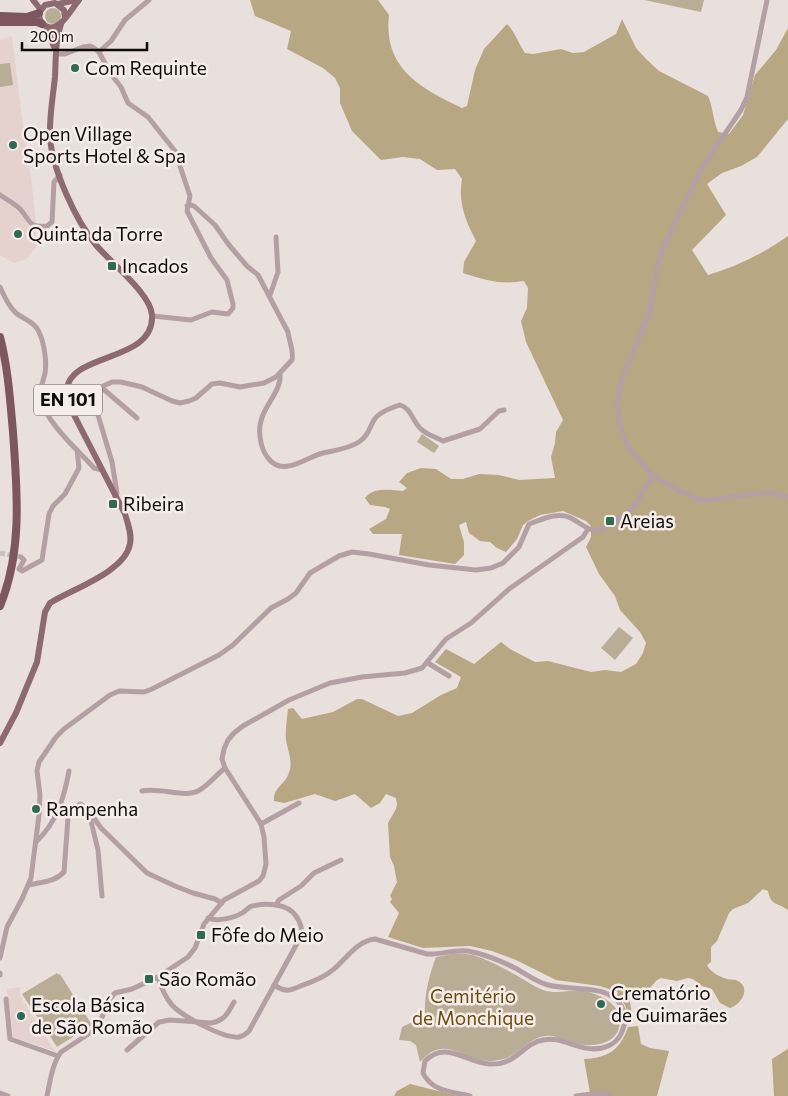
<svg xmlns="http://www.w3.org/2000/svg" width="788" height="1096" font-family="Commissioner,sans-serif">
  <style>
    .built { fill: #e5d2ce }
    .green { fill: #b9ae95 }
    .forest { fill: #b8a783 }
    .lines { fill: none; stroke-linecap: round; stroke-linejoin: round }
    .minor-tunnel { stroke: #c8bfbd; stroke-width: 5; stroke-dasharray: 5 2.5; stroke-linecap: butt }
    .minor { stroke: #b4a0a4; stroke-width: 5 }
    .major { stroke: #8d6a71; stroke-width: 6 }
    .highway { stroke: #7e565f; stroke-width: 8 }
    .poi-dot { fill: #2f6a54; stroke: #f6ecea; stroke-width: 2 }
    .labels { text-anchor: middle; stroke-width: 5; stroke-linejoin: round; paint-order: stroke }
    .shield { fill: #f6ecea; stroke: #544f4e; stroke-width: 1 }
    .shield-label { font-size: 18px; font-weight: bold; fill: #0f0c0b }
    .poi-label { font-size: 19px; fill: #0f0c0b; stroke: #f6ecea; text-anchor: start }
    .park-label { font-size: 19px; fill: #664d0c; stroke: #f6ecea }
  </style>
  <rect width="100%" height="100%" fill="#e9dfdc"/>
  <g class="built">
    <path d="M12 36 21 112 31 178 36 224 23 208 0 194V40Z"/>
    <path d="M0 198 19 212 29 226 35 229 38 245 26 259 14 263 0 255Z"/>
    <path d="M20 987V996L55 1051 13 1037 7 989Z"/>
  </g>
  <g class="green">
    <path d="M644 0H704L701 12Z"/>
    <circle cx="53" cy="16" r="8"/>
    <path d="M10 63 13 85 0 87V64Z"/>
    <path d="M422 434 439 446 434 453 417 442Z"/>
    <path d="M619 627 633 638 615 660 601 648Z"/>
    <path d="M452 954C457 954 462 953 467 954 482 956 503 968 516 975 525 980 533 986 543 990 557 995 571 989 585 991 602 995 625 1006 619 1028 614 1045 592 1047 577 1044 568 1043 560 1037 551 1036 531 1034 521 1054 504 1059 501 1060 496 1060 493 1061 462 1063 447 1032 420 1062L416 1045 410 1041 399 1040 402 1027 425 1016C424 995 429 976 436 957Z"/>
    <path d="M57 973 59 975 60 974 92 1025 57 1047 22 994Z"/>
  </g>
  <g class="forest">
    <path d="M250 0H378L389 15C383 68 420 88 462 108L467 106 475 70 484 49 507 24C515 32 518 43 525 53L533 54 561 49 573 53 584 52 616 34 622 19 636 48 646 59 659 71 708 96C713 107 713 120 718 132L729 134 743 115 755 75 776 50 788 28V119L757 157 741 166 722 173 707 184 726 215 692 250 708 275C736 267 764 253 788 236V910C777 902 771 906 768 891L763 889 748 903 733 909 729 913 717 941 711 947V962L707 965C710 972 720 977 727 979 730 980 735 979 738 981 752 989 740 1005 730 1008L720 1003 712 989 702 986 693 979 688 978 677 981 661 978 657 980 647 991 629 996 633 1020H628C628 1010 625 1002 617 995L618 992 600 986 556 980 516 960 492 951 470 946 423 948 388 937 399 913 390 902 392 899 390 896 397 882 394 866 390 857 388 823 396 809 397 804 396 798 386 794 380 803 371 808 355 794 335 801 315 794 284 803 274 801C273 788 284 785 288 775 294 763 288 752 286 740 285 731 287 719 288 709L293 708 302 719 333 712 357 699H362L398 716 412 713 441 695 457 688 461 677 435 662 446 649 474 664 501 642 510 649 535 662 548 661 591 672 605 670 621 672 636 664 643 653 646 643 640 632 620 610 615 596 599 574 586 547 591 537V526L586 521 563 511 540 515 528 521 523 525 517 539 506 552 497 548 490 542 480 541 469 533 466 522 459 525 464 542V555L455 564 399 555 402 534H373L369 529 386 519 390 509 385 507 370 505 365 498C374 487 389 490 403 491L407 488 399 482 407 473 421 468 436 469 451 479H463L479 474 499 475 519 480 555 478 551 457 555 443 556 432 563 420 526 342 521 321 527 308 528 288 524 281C500 285 485 280 463 273L464 262 476 241C465 220 458 202 462 179L455 169 437 170 420 159 403 157 381 160 352 131 340 103V88L335 78 323 68 287 49 291 31 255 16Z"/>
    <path d="M638 1026 641 1044 650 1048 669 1051 657 1096H579L590 1093 584 1059C608 1058 620 1050 628 1027Z"/>
    <path d="M788 1049V1096H774L772 1059Z"/>
    <path d="M410 1084 458 1096H394L397 1091Z"/>
  </g>
  <g class="lines">
    <path class="minor-tunnel" d="M0 553 21 557"/>
    <g class="minor">
      <path d="M767 0 747 97 741 110 700 171 662 250 656 274 650 310 622 379 617 402 620 425 627 445 653 476 679 491 697 499 708 500 763 493H775L788 497"/>
      <path d="M99 52 111 41 125 20 149 0"/>
      <path d="M56 54H65L83 47 90 46 94 48 99 52 110 73 121 87 128 103 148 117 175 151 190 196 187 211 211 258 227 280 233 304V308L228 314 212 312 191 320 153 316"/>
      <path d="M0 195C6 199 15 204 20 209 31 221 28 228 47 226L52 222 54 182 60 175"/>
      <path d="M0 287C4 296 8 306 16 313 23 319 35 322 39 332 44 342 47 362 45 373 43 382 39 390 41 399 46 423 78 450 94 468L102 470"/>
      <path d="M270 295 278 272 276 237"/>
      <path d="M280 374C282 395 256 409 260 437 261 445 263 452 268 458 283 478 306 457 323 453 336 450 348 449 359 442 368 436 369 429 374 420 379 412 391 408 400 405 412 409 412 421 421 429 427 435 436 437 443 441L480 429 499 411 504 410"/>
      <path d="M101 387 137 418"/>
      <path d="M115 497 117 493 112 462 95 405 94 397 101 387 112 382H121L142 387 172 401 180 403 189 401 196 398 212 384 220 383 240 387 264 383 276 377 292 360C294 349 289 342 288 332L258 275 247 266 229 245 215 225 194 206 191 205 187 206"/>
      <path d="M21 557 24 560 19 569 22 571 42 560 49 514 53 506 65 494 79 468 77 450"/>
      <path d="M428 663 449 676"/>
      <path d="M142 791C160 787 184 798 198 791 208 786 216 775 225 768"/>
      <path d="M89 813 98 850 102 896"/>
      <path d="M261 824 299 803"/>
      <path d="M36 842C57 822 64 798 69 771"/>
      <path d="M29 885C42 882 55 882 64 872L68 818 71 811 80 804 87 808 101 828 147 873 175 886 193 893 215 899 222 903"/>
      <path d="M276 905 279 900 301 886 314 873 341 860"/>
      <path d="M0 958 7 927 22 899 31 878 39 815 40 795 37 771 39 762 56 737 64 729 110 695 119 691 144 692 152 689 219 655 233 645 271 608 288 599 296 593 310 573 339 556 352 552 369 554 429 565 476 570 491 568 503 563 519 547 529 524C541 520 558 511 571 518 580 523 586 529 596 531L611 524 632 509 653 476"/>
      <path d="M0 973V975"/>
      <path d="M158 977C161 987 166 998 172 1005 182 1016 224 1039 239 1037 243 1036 246 1034 249 1031L300 938C303 929 301 923 296 916 287 903 266 903 252 906 248 907 246 911 242 913 234 918 217 922 208 918"/>
      <path d="M274 985C287 993 289 991 303 985 314 981 325 977 334 969 347 958 357 941 375 939L427 954C441 955 454 949 468 951 484 954 501 961 515 968 526 974 536 982 548 985 570 991 610 983 622 1007 625 1014 626 1021 623 1029 620 1039 612 1046 602 1048 580 1053 562 1035 543 1040 521 1044 517 1066 489 1064 465 1062 446 1040 425 1061L423 1073C432 1092 453 1092 470 1096"/>
      <path d="M6 999 10 1039 58 1056"/>
      <path d="M127 1050 159 1022 170 1020 211 1023C224 1021 228 1013 234 1002"/>
      <path d="M0 1093 8 1096"/>
      <path d="M47 1096C50 1082 52 1064 61 1052L93 1031 101 1020 108 1001 115 993 132 989 158 977 188 957 195 948 204 924 224 900 259 881 263 876 266 864 264 837 261 824 225 768 222 759 224 749 228 740 234 733 243 726 289 700 330 683 362 677 405 673 422 668 446 639 471 623 509 589 583 537 588 529"/>
      <path d="M576 1096 599 1093 610 1096"/>
    </g>
    <g class="major">
      <path d="M33 0 41 10"/>
      <path d="M58 4 76 0"/>
      <path d="M65 18 64 10 55 3 45 5 39 13C39 18 40 23 46 26 59 34 71 9 79 0"/>
      <path d="M47 27 54 47"/>
      <path d="M0 743 16 713 37 662 45 612 50 603C72 589 125 572 130 544 132 534 128 524 125 514L74 415C70 407 67 399 67 390 69 352 155 363 152 315 151 294 110 262 96 245 76 221 52 169 50 137 49 118 53 96 55 77 56 59 55 41 61 24"/>
    </g>
    <g class="highway">
      <path d="M0 16 27 17 39 13"/>
      <path d="M0 22H37L42 24"/>
      <path d="M0 337C8 368 10 399 13 432 17 490 23 550 0 606"/>
    </g>
  </g>
  <g class="poi-dot">
    <circle cx="75" cy="68" r="5"/>
    <circle cx="13" cy="145" r="5"/>
    <circle cx="18" cy="234" r="5"/>
    <rect x="107" y="261" width="10" height="10" rx="2.5"/>
    <rect x="108" y="499" width="10" height="10" rx="2.5"/>
    <rect x="605" y="516" width="10" height="10" rx="2.5"/>
    <circle cx="36" cy="809" r="5"/>
    <rect x="196" y="930" width="10" height="10" rx="2.5"/>
    <rect x="144" y="974" width="10" height="10" rx="2.5"/>
    <circle cx="601" cy="1004" r="5"/>
    <circle cx="21" cy="1016" r="5"/>
  </g>
  <g class="labels">
    <rect class="shield" x="34" y="384.5" width="68" height="31" rx="4"/>
    <g class="shield-label">
      <text x="68" y="406">EN 101</text>
    </g>
    <g class="poi-label">
      <text x="85" y="75">Com Requinte</text>
      <text x="23" y="141">Open Village<tspan x="23" dy="22">Sports Hotel &amp; Spa</tspan></text>
      <text x="28" y="241">Quinta da Torre</text>
      <text x="122" y="273">Incados</text>
      <text x="123" y="511">Ribeira</text>
      <text x="620" y="528">Areias</text>
      <text x="46" y="816">Rampenha</text>
      <text x="211" y="942">Fôfe do Meio</text>
      <text x="159" y="986">São Romão</text>
      <text x="611" y="1000">Crematório<tspan x="611" dy="22">de Guimarães</tspan></text>
      <text x="31" y="1012">Escola Básica<tspan x="31" dy="22">de São Romão</tspan></text>
    </g>
    <g class="park-label">
      <text x="473" y="1003">Cemitério<tspan x="473" dy="22">de Monchique</tspan></text>
    </g>
  </g>
  <path d="M22 42v8h125v-8" fill="none" stroke="#0f0c0b" stroke-width="2.5"/>
  <text x="30" y="42" font-size="15" fill="#0f0c0b" stroke="#f6ecea" stroke-width="4" paint-order="stroke">200 m</text>
</svg>
